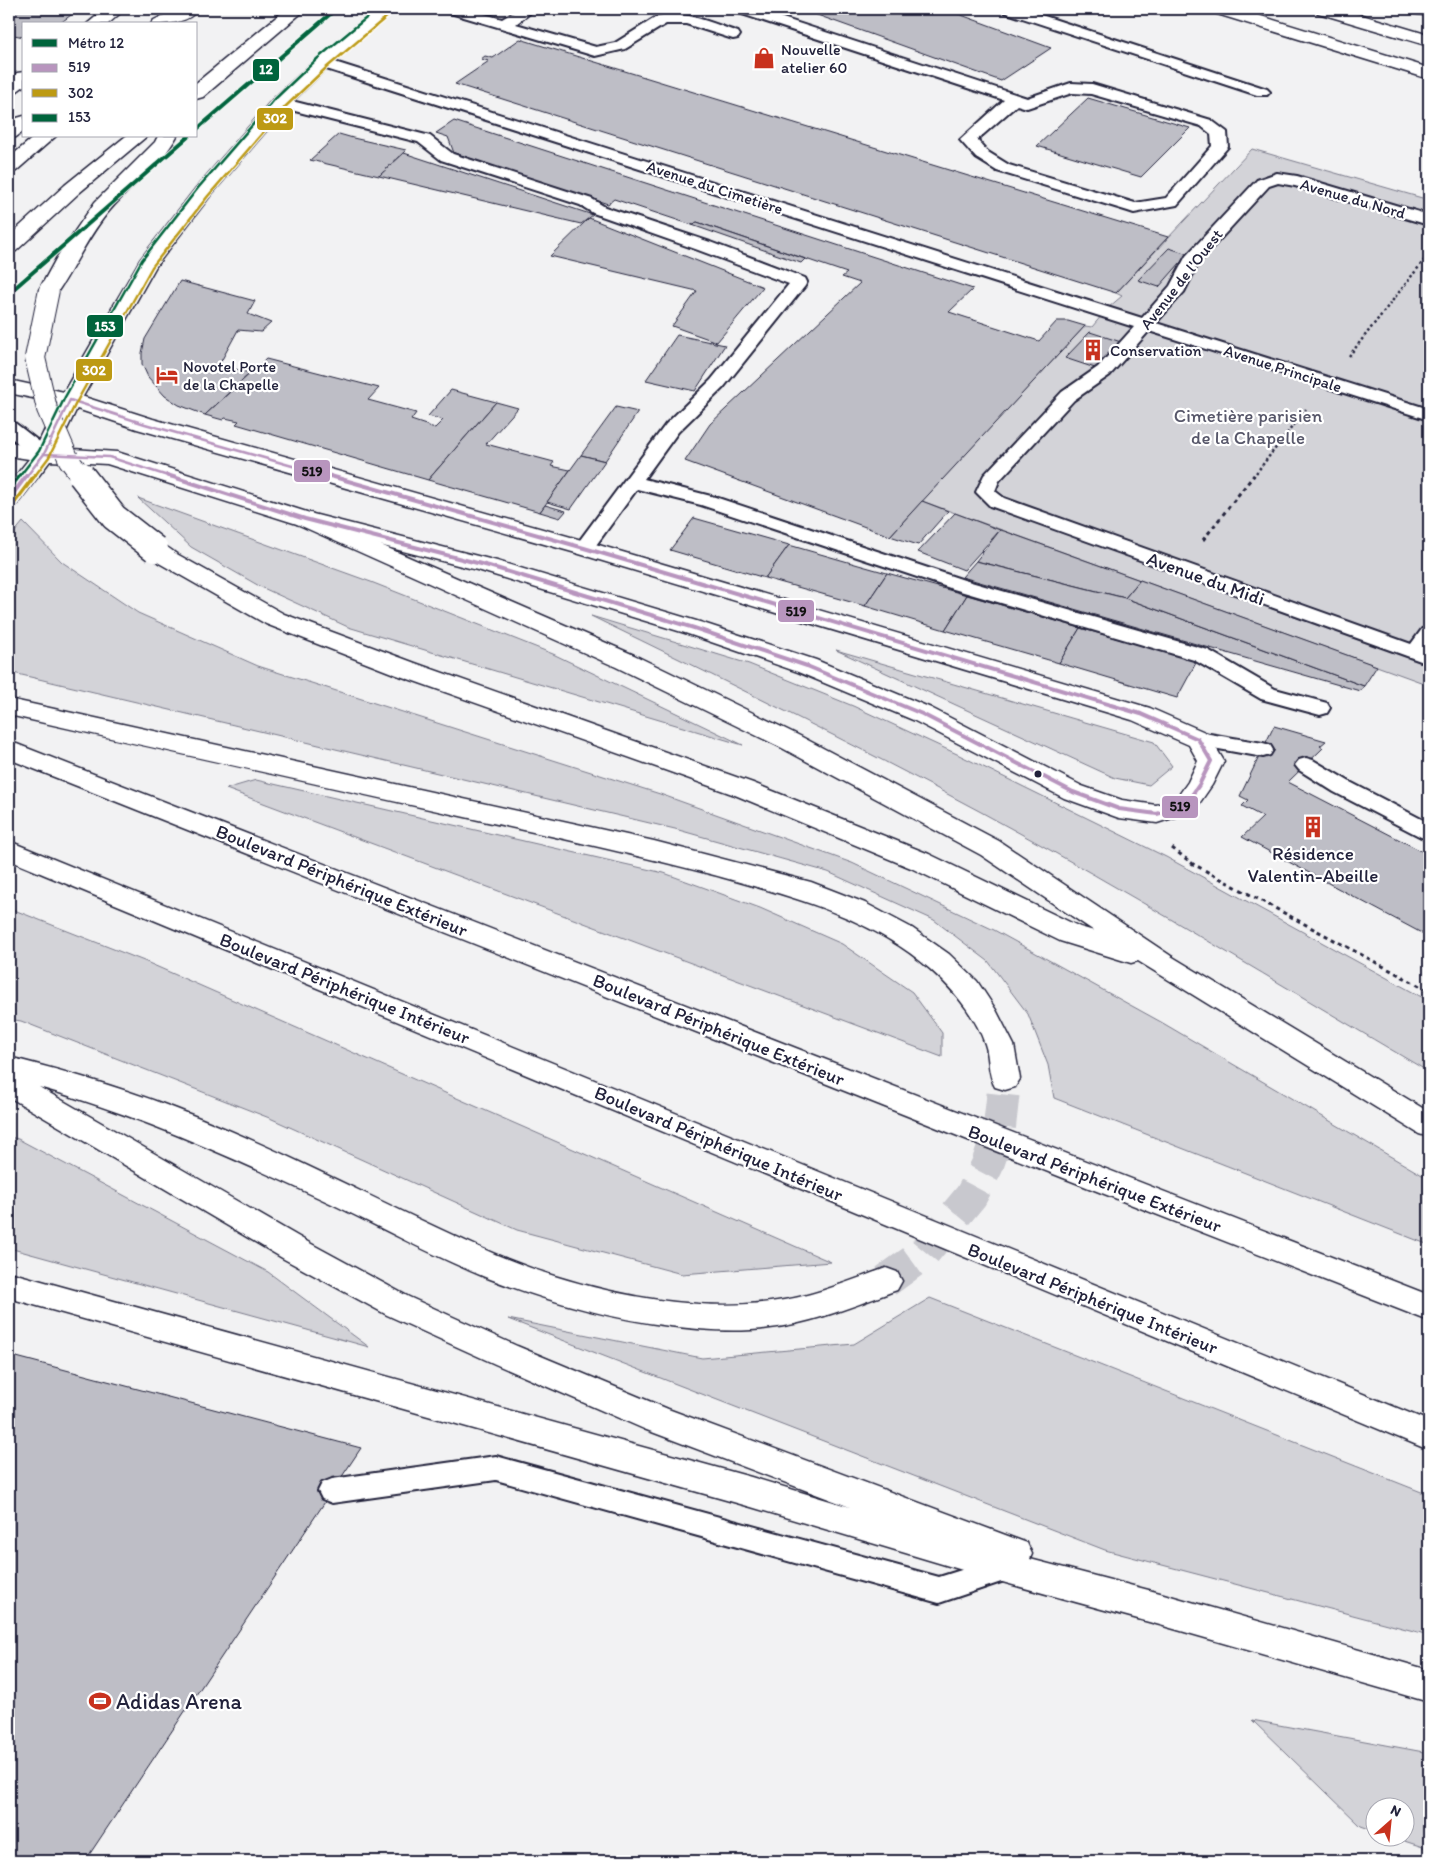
<svg xmlns="http://www.w3.org/2000/svg" width="1438" height="1870" font-family="Itim,sans-serif">
  <style>
    .green { fill: #d3d3d8; stroke: #7a7a8a }
    .building { fill: #bebec6; stroke: #22223b }
    .lines { fill: none; stroke-linecap: round; stroke-linejoin: round }
    .highway-tunnel-far1 { stroke: #c8c8ce; stroke-width: 26; stroke-dasharray: 26 13; stroke-linecap: butt }
    .highway-tunnel { stroke: #c8c8ce; stroke-width: 33; stroke-dasharray: 33 16; stroke-linecap: butt }
    .lane-casing { stroke: #22223b; stroke-width: 4 }
    .street-casing { stroke: #22223b; stroke-width: 3 }
    .primary-casing { stroke: #22223b; stroke-width: 3 }
    .highway-casing { stroke: #22223b; stroke-width: 3 }
    .path-far1 { stroke: #22223b; stroke-width: 2.5; stroke-dasharray: 2.5 2.5; stroke-linecap: butt }
    .path { stroke: #22223b; stroke-width: 3; stroke-dasharray: 4 4; stroke-linecap: butt }
    .lane { fill: #fff; fill-rule: evenodd }
    .street { fill: #fff; fill-rule: evenodd }
    .primary { fill: #fff; fill-rule: evenodd }
    .highway { fill: #fff; fill-rule: evenodd }
    .highway-bridge-far1-casing { stroke: #22223b; stroke-width: 22; stroke-linecap: butt }
    .highway-bridge-casing { stroke: #22223b; stroke-width: 29; stroke-linecap: butt }
    .highway-bridge-far1 { stroke: #fff; stroke-width: 20 }
    .highway-bridge { stroke: #fff; stroke-width: 26 }
    .bus-1-far1-casing { stroke: #fff; stroke-width: 5 }
    .bus-1-casing { stroke: #fff; stroke-width: 8 }
    .bus-2-far1-casing { stroke: #fff; stroke-width: 5 }
    .bus-2-casing { stroke: #fff; stroke-width: 8 }
    .bus-3-far1-casing { stroke: #fff; stroke-width: 5 }
    .bus-3-casing { stroke: #fff; stroke-width: 8 }
    .bus-1-far1 { stroke: #b895be; stroke-width: 2.5 }
    .bus-1 { stroke: #b895be; stroke-width: 4 }
    .bus-2-far1 { stroke: #bd9a13; stroke-width: 2.5 }
    .bus-2 { stroke: #bd9a13; stroke-width: 4 }
    .bus-3-far1 { stroke: #00643c; stroke-width: 2.5 }
    .bus-3 { stroke: #00643c; stroke-width: 4 }
    .metro-1-casing { stroke: #fff; stroke-width: 6 }
    .metro-1 { stroke: #00643c; stroke-width: 4 }
    .bus-dot { fill: #22223b; stroke: #fff; stroke-width: 2 }
    .labels { text-anchor: middle; stroke-width: 4.5; stroke-linejoin: round; paint-order: stroke }
    .far-poi-label { font-size: 16px; fill: #22223b; stroke: #fff; text-anchor: start }
    .far-street-label { font-size: 16px; fill: #22223b; stroke: #fff }
    .park-label { font-size: 19px; fill: #57576a; stroke: #fff }
    .street-label { font-size: 19px; fill: #22223b; stroke: #fff }
    .poi-label { font-size: 19px; fill: #22223b; stroke: #fff }
    .near-poi-label { font-size: 22px; fill: #22223b; stroke: #fff; text-anchor: start }
    .line-badge { stroke: #fff; stroke-width: 2 }
    .badge-label { font-size: 14px; text-anchor: middle; font-weight: bold; fill: #fff }
    .pale-badge-label { font-size: 14px; text-anchor: middle; font-weight: bold; fill: #111 }
  </style>
  <rect width="100%" height="100%" fill="#f2f2f3"/>
  <filter id="ink" filterUnits="userSpaceOnUse"><feTurbulence type="fractalNoise" baseFrequency=".02" numOctaves="2"/><feDisplacementMap in="SourceGraphic" scale="10" xChannelSelector="R" yChannelSelector="G"/><feConvolveMatrix kernelMatrix="1 2 1 2 8 2 1 2 1" color-interpolation-filters="sRGB"/></filter>
  <g filter="url(#ink)">
    <g class="green">
      <path d="M1252 149 1429 200V685L922 501 1085 326 1092 327 1102 315 1105 316 1111 308 1109 307 1122 296 1116 293Z"/>
      <path d="M138 498 371 582 553 654 743 745 348 627 261 587 191 547Z"/>
      <path d="M23 522 62 562 138 613 258 666 660 794 852 863 994 930 1161 1022 1429 1179V1245L1054 1098 1048 1065 1028 1014 988 961 934 920 828 872 675 829 9 672V539Z"/>
      <path d="M591 616 749 664 853 706 957 754 1166 857 1429 1001V1072C1281 985 1133 894 981 812 853 743 722 680 591 616Z"/>
      <path d="M836 650 1154 742 1172 766 1149 785 1115 778Z"/>
      <path d="M256 780 664 873 760 908 842 944 912 992 942 1033V1057L226 789Z"/>
      <path d="M9 908 144 961 831 1262 682 1274 517 1230 272 1119 21 1021 9 1019Z"/>
      <path d="M9 1137 18 1139 268 1272 369 1347 9 1248Z"/>
      <path d="M930 1298 1429 1495V1635L1105 1550 508 1319 702 1358 854 1344Z"/>
      <path d="M1252 1720 1429 1753V1849L1395 1838H1406V1808H1376L1375 1831 1361 1826Z"/>
    </g>
    <g class="building">
      <path d="M9 9H79L59 24H24V37L9 34Z"/>
      <path d="M810 9H945L1051 48 1001 81 806 11Z"/>
      <path d="M1395 9H1429V17L1405 13Z"/>
      <path d="M520 39 1168 237 1116 293 455 84 489 61 481 59 485 56 493 58Z"/>
      <path d="M1088 98 1190 128 1141 177 1037 146Z"/>
      <path d="M454 121 973 289 949 312 1039 341 1057 321H1068L1085 326 890 536 685 461 710 424 860 283 842 277 847 273 697 222 692 225 614 199 608 204 454 153 448 137 436 133Z"/>
      <path d="M339 134 353 138 406 150 379 176 310 160Z"/>
      <path d="M404 153 593 215 581 224 379 176Z"/>
      <path d="M589 218 763 287 717 342 672 326 697 291 550 256Z"/>
      <path d="M697 222 805 259 801 263 692 225Z"/>
      <path d="M1169 248 1188 254 1159 287 1138 280Z"/>
      <path d="M180 281 255 301 248 314 271 323 261 332 238 330 219 365 250 373 205 415 179 405 165 396 148 377 142 364V353L145 339Z"/>
      <path d="M1090 332 1121 342 1095 368 1065 358Z"/>
      <path d="M677 335 725 345 695 391 646 380Z"/>
      <path d="M266 359 379 388 368 400 416 413 411 420 435 428 443 420 428 416 451 390 496 402 428 480 236 424 239 421 225 418 223 420 205 415Z"/>
      <path d="M496 402 518 408 486 444 554 462 551 466 570 470 540 512 428 480Z"/>
      <path d="M616 407 638 412 605 461 581 455Z"/>
      <path d="M581 455 605 461 571 509 547 502Z"/>
      <path d="M922 501 948 511 918 545 890 536Z"/>
      <path d="M545 505 566 511 560 518 540 512Z"/>
      <path d="M955 513 1000 530 964 570 918 552Z"/>
      <path d="M694 518 789 545 765 578 670 550Z"/>
      <path d="M1000 530 1004 531 1140 580 1125 598 976 561Z"/>
      <path d="M789 545 862 566 887 573 865 606 765 578Z"/>
      <path d="M976 561 1125 598 1364 686 1360 691 962 577Z"/>
      <path d="M887 573 967 595 945 630 865 606Z"/>
      <path d="M1140 580 1377 666 1364 686 1125 598Z"/>
      <path d="M967 595 1080 628 1059 663 945 630Z"/>
      <path d="M1080 628 1197 661 1177 698 1059 663Z"/>
      <path d="M1274 726 1326 741 1320 746 1323 748 1288 782 1429 855V937L1242 837 1263 817 1242 806 1248 800 1240 796Z"/>
      <path d="M9 1355 361 1448 85 1861H9Z"/>
    </g>
    <g class="lines">
      <path class="highway-tunnel-far1" d="M1004 1087 1005 1079"/>
      <path class="highway-tunnel" d="M886 1281 922 1255 971 1196 987 1166 999 1131 1004 1086"/>
      <g class="lane-casing">
        <g id="lane">
          <path d="M445 9H467L502 19 519 9H535L516 24 596 47 615 43 658 16C684 9 714 24 738 32L740 35 738 38 733 39 686 24H666L625 49 595 56 447 12Z"/>
          <path d="M734 9H755L1027 98 1071 83 1092 84 1211 120 1227 132 1228 147 1177 205 1134 213 1128 211 997 171 976 158 960 140 1004 100 736 12ZM1072 93 1091 94 1201 126 1211 134 1212 146 1166 198 1135 203 1009 165 988 152 977 140 1017 105 1027 108Z"/>
          <path d="M1002 9H1023L1267 89 1270 92 1267 95H1257L1004 12Z"/>
          <path d="M322 58 1142 318 1170 286 1186 256 1257 180 1277 173 1297 176 1429 215V225L1295 186 1278 183 1269 186 1199 262 1184 292 1156 323 1429 409V420L1149 331 1110 375 1074 400 999 481 995 491 1004 498 1411 644 1422 629 1429 627V647L1427 650 1429 651V664L990 506 976 492 984 475 1062 392 1098 367 1134 327 317 66 314 63 317 60Z"/>
          <path d="M280 98 430 136 453 154 592 199 605 207 710 242 805 278 807 282 805 286 723 388 678 432 644 479 715 497 964 580 1208 650 1275 689 1327 703 1330 708 1327 713 1320 715 1261 699 1194 660 950 588 701 505 637 489 591 552 584 554 577 552 574 548 577 544 666 424 711 380 789 284 698 250 593 213 580 205 441 160 418 142 275 106 272 103 275 100Z"/>
          <path d="M9 422 15 423 50 450 53 454 50 458C35 462 21 445 9 436Z"/>
          <path d="M1198 732 1263 743 1270 745 1273 750 1270 755 1263 757 1191 744 1188 739 1191 734Z"/>
          <path d="M1306 758 1313 760 1350 782 1429 823V839L1421 837 1334 792 1299 770 1295 765 1299 760Z"/>
          <path d="M496 1456 939 1577 1006 1556 1016 1559 1020 1568 1016 1577 939 1603 496 1480 332 1503 322 1499 318 1491 322 1483 332 1479Z"/>
        </g>
      </g>
      <g class="street-casing">
        <g id="street">
          <path d="M1211 9H1238L1429 68V79L1214 13Z"/>
          <path d="M1315 9H1342L1429 35V46L1318 13Z"/>
          <path d="M9 380 78 395 153 419 592 543 1150 708 1207 733 1224 761 1212 785 1194 811 1157 823 1119 818 1064 798 913 720 798 672 685 633 481 571 301 525 297 520 301 515 309 513 497 561 703 623 816 660 931 708 1082 786 1122 800 1156 805 1176 799 1188 782 1198 761 1189 745 1132 720 576 553 137 429 65 405 9 393Z"/>
        </g>
      </g>
      <g class="primary-casing">
        <g id="primary">
          <path d="M105 9H125L108 24H87Z"/>
          <path d="M376 9H395L328 67 287 107 210 196 156 266 81 400 58 448 117 452 313 514 317 519 313 524 305 526 297 524 107 464 50 461 17 504 9 506V484L29 459 9 456V442L37 446 59 400 140 260 196 188 273 99 316 59Z"/>
          <path d="M24 72V86L16 92 9 94V79L17 73Z"/>
        </g>
      </g>
      <g class="highway-casing">
        <g id="highway">
          <path d="M176 9H198C188 24 167 24 151 24L154 20Z"/>
          <path d="M286 9H306L203 97 196 99V83Z"/>
          <path d="M24 116V131L16 137 9 139V124L17 118Z"/>
          <path d="M35 136H56L16 171 9 173V158Z"/>
          <path d="M126 136H147L79 193 16 251 9 253V236L65 185Z"/>
          <path d="M158 136H177C161 165 131 185 110 210 88 235 75 267 56 294L49 296 42 294 39 290 57 257 95 202 155 142Z"/>
          <path d="M305 512 634 655 800 736 999 841 1171 956 1429 1112V1137L1419 1134 1138 961 1131 963 1060 941 911 868 735 795 397 675 266 624 159 563 143 549 147 544C159 541 165 545 175 553L284 614 415 663 753 783 929 854 1080 927 1094 931 981 855 782 748 616 667 297 524 293 519 297 514Z"/>
          <path d="M9 699 654 841 811 882 865 903 912 928 949 954 977 981 996 1010 1014 1045 1020 1079 1015 1087 1005 1090 995 1087C987 1073 990 1058 985 1044 975 1015 953 989 930 969 870 916 790 896 714 875 638 855 561 838 483 821 325 786 167 751 9 715Z"/>
          <path d="M9 741 1429 1295V1321L1061 1177 9 759Z"/>
          <path d="M9 841 1429 1421V1450L9 860Z"/>
          <path d="M9 1057C73 1073 136 1092 197 1117 299 1158 396 1211 497 1255 581 1290 693 1316 784 1300 819 1294 852 1280 886 1268L897 1272 902 1281 897 1290C856 1305 814 1323 770 1328 737 1333 703 1330 670 1326 606 1318 544 1300 485 1277 433 1256 382 1228 332 1204 236 1159 141 1116 39 1087L306 1241 409 1297 517 1346 668 1409 1027 1543 1032 1554 1030 1559 1160 1593 1429 1670V1702L1160 1625 1006 1583 751 1507 9 1298V1272L751 1477 850 1507 644 1429 495 1364 387 1315 284 1259 9 1097Z"/>
        </g>
      </g>
      <g class="path-far1">
        <path d="M1349 356 1429 254"/>
        <path d="M1253 477 1306 409"/>
      </g>
      <g class="path">
        <path d="M1203 540 1254 475"/>
        <path d="M1172 848 1193 864 1429 991"/>
      </g>
      <use href="#lane" class="lane"/>
      <use href="#street" class="street"/>
      <use href="#primary" class="primary"/>
      <use href="#highway" class="highway"/>
      <g class="highway-bridge-far1-casing">
        <path id="highway-bridge-far1" d="M49 290 35 358 47 409 69 460 82 477"/>
      </g>
      <g class="highway-bridge-casing">
        <path id="highway-bridge" d="M81 475 114 517 155 549"/>
      </g>
      <use href="#highway-bridge-far1" class="highway-bridge-far1"/>
      <use href="#highway-bridge" class="highway-bridge"/>
      <g class="bus-1-far1-casing">
        <g id="bus-1-far1">
          <path d="M26 477 44 454"/>
          <path d="M171 477 109 457 44 454 70 400 145 424 331 477"/>
        </g>
      </g>
      <g class="bus-1-casing">
        <g id="bus-1">
          <path d="M167 475 305 519 489 566 694 628 807 666 922 714 1073 792 1119 809 1157 814 1185 805 1199 785 1211 761 1198 739 1141 714 584 548 327 475"/>
          <path d="M9 499 27 475"/>
        </g>
      </g>
      <g class="bus-2-far1-casing">
        <path id="bus-2-far1" d="M34 477 49 457 76 403 152 267 208 196 285 107 326 68 390 14"/>
      </g>
      <g class="bus-2-casing">
        <path id="bus-2" d="M14 503 35 475"/>
      </g>
      <g class="bus-3-far1-casing">
        <path id="bus-3-far1" d="M19 477 39 451 65 397 142 260 198 188 275 99 318 58 377 9"/>
      </g>
      <g class="bus-3-casing">
        <path id="bus-3" d="M9 489 20 475"/>
      </g>
      <use href="#bus-1-far1" class="bus-1-far1"/>
      <use href="#bus-1" class="bus-1"/>
      <use href="#bus-2-far1" class="bus-2-far1"/>
      <use href="#bus-2" class="bus-2"/>
      <use href="#bus-3-far1" class="bus-3-far1"/>
      <use href="#bus-3" class="bus-3"/>
      <g class="metro-1-casing">
        <g id="metro-1">
          <path d="M196 130 336 9"/>
          <path d="M9 293 189 136"/>
        </g>
      </g>
      <use href="#metro-1" class="metro-1"/>
    </g>
  </g>
  <defs>
    <g id="shop-bare" transform="scale(1.725)"><path d="M-5-2.5h2.3a2.7 3.5 0 0 1 5.4 0H5L5.5 6h-11ZM-1.5-2.5h3a1.5 2.3 0 0 0-3 0Z" fill="#c8321e" stroke="#fff" stroke-width="2.5" paint-order="stroke"/></g>
    <g id="building-bare" transform="scale(1.725)"><path d="M-4-6H4V6H1V3H-1V6H-4ZM-2.5-4.3h1.7v1.8h-1.7ZM.8-4.3h1.7v1.8H.8ZM-2.5-1h1.7V.8h-1.7ZM.8-1h1.7V.8H.8Z" fill="#c8321e" stroke="#fff" stroke-width="2.5" paint-order="stroke"/></g>
    <g id="hotel-bare" transform="scale(1.725)"><path d="M-6-4.5h1.5V1H6V5H4.5V3h-9V5H-6ZM-4 0a1.8 1.8 0 1 1 3.6 0ZM.5 0V-2.5h3Q6-2.5 6 0Z" fill="#c8321e" stroke="#fff" stroke-width="2.5" paint-order="stroke"/></g>
    <g id="stadium-bare" transform="scale(1.725)"><path d="M0-5a6.5 5 0 1 0 0 10a6.5 5 0 1 0 0-10ZM-3.5-1.8h7v3.6h-7Z" fill="#c8321e" stroke="#fff" stroke-width="2.5" paint-order="stroke"/></g>
  </defs>
  <g fill-rule="evenodd">
    <use href="#shop-bare" x="764" y="58"/>
    <use href="#building-bare" x="1093" y="350"/>
    <use href="#hotel-bare" x="167" y="375"/>
    <use href="#building-bare" x="1313" y="827"/>
    <use href="#stadium-bare" x="100" y="1701"/>
  </g>
  <circle class="bus-dot" cx="1038" cy="774" r="4.5"/>
  <g class="labels">
    <g class="far-poi-label">
      <text x="781" y="55">Nouvelle<tspan x="781" dy="18">atelier 60</tspan></text>
      <text x="1110" y="356">Conservation</text>
      <text x="183" y="372">Novotel Porte<tspan x="183" dy="18">de la Chapelle</tspan></text>
    </g>
    <g class="far-street-label">
      <text transform="translate(715 187) rotate(18)" y="6">Avenue du Cimetière</text>
      <text transform="translate(1353 198) rotate(16)" y="6">Avenue du Nord</text>
      <text transform="translate(1181 279) rotate(-52)" y="6">Avenue de l'Ouest</text>
      <text transform="translate(1283 368) rotate(18)" y="6">Avenue Principale</text>
    </g>
    <g class="park-label">
      <text x="1248" y="422">Cimetière parisien<tspan x="1248" dy="22">de la Chapelle</tspan></text>
    </g>
    <g class="street-label">
      <text transform="translate(1206 578) rotate(20)" y="7">Avenue du Midi</text>
      <text transform="translate(342 880) rotate(22)" y="7">Boulevard Périphérique Extérieur</text>
      <text transform="translate(345 988) rotate(22)" y="7">Boulevard Périphérique Intérieur</text>
      <text transform="translate(719 1029) rotate(22)" y="7">Boulevard Périphérique Extérieur</text>
      <text transform="translate(719 1143) rotate(23)" y="7">Boulevard Périphérique Intérieur</text>
      <text transform="translate(1095 1178) rotate(21)" y="7">Boulevard Périphérique Extérieur</text>
      <text transform="translate(1093 1298) rotate(22)" y="7">Boulevard Périphérique Intérieur</text>
    </g>
    <g class="poi-label">
      <text x="1313" y="860">Résidence<tspan x="1313" dy="22">Valentin-Abeille</tspan></text>
    </g>
    <g class="near-poi-label">
      <text x="116" y="1709">Adidas Arena</text>
    </g>
  </g>
  <g class="line-badge">
    <rect x="252" y="58" width="28" height="24" rx="5" fill="#00643c"/>
    <rect x="256" y="107" width="38" height="24" rx="5" fill="#bd9a13"/>
    <rect x="86" y="314" width="38" height="24" rx="5" fill="#00643c"/>
    <rect x="75" y="358" width="38" height="24" rx="5" fill="#bd9a13"/>
    <rect x="293" y="459" width="38" height="24" rx="5" fill="#b895be"/>
    <rect x="777" y="599" width="38" height="24" rx="5" fill="#b895be"/>
    <rect x="1161" y="795" width="38" height="24" rx="5" fill="#b895be"/>
  </g>
  <g class="badge-label">
    <text x="266" y="74">12</text>
    <text x="275" y="123">302</text>
    <text x="105" y="331">153</text>
    <text x="94" y="375">302</text>
  </g>
  <g class="pale-badge-label">
    <text x="312" y="476">519</text>
    <text x="796" y="616">519</text>
    <text x="1180" y="811">519</text>
  </g>
  <rect width="1438" height="1870" fill="none" stroke="#fff" stroke-width="30"/>
  <rect x="15" y="15" width="1408" height="1840" fill="none" stroke="#22223b" stroke-width="2" filter="url(#ink)"/>
  <rect x="22" y="22" width="175" height="115" fill="#ffffff" stroke="#a7a7b1"/>
  <rect x="32" y="39" width="25" height="8" fill="#00643c" stroke="#a7a7b1"/>
  <text x="68" y="48" font-size="15" fill="#22223b">Métro 12</text>
  <rect x="32" y="64" width="25" height="8" fill="#b895be" stroke="#a7a7b1"/>
  <text x="68" y="72" font-size="15" fill="#22223b">519</text>
  <rect x="32" y="89" width="25" height="8" fill="#bd9a13" stroke="#a7a7b1"/>
  <text x="68" y="98" font-size="15" fill="#22223b">302</text>
  <rect x="32" y="114" width="25" height="8" fill="#00643c" stroke="#a7a7b1"/>
  <text x="68" y="122" font-size="15" fill="#22223b">153</text>
  <g transform="translate(1390 1822) rotate(27)"><circle r="24" fill="#ffffff" stroke="#a7a7b1"/>
  <path d="M0-4L9 19L0 12L-9 19Z" fill="#c8321e"/>
  <text y="-8" font-size="14" font-weight="bold" text-anchor="middle" fill="#22223b">N</text>
  </g>
</svg>
